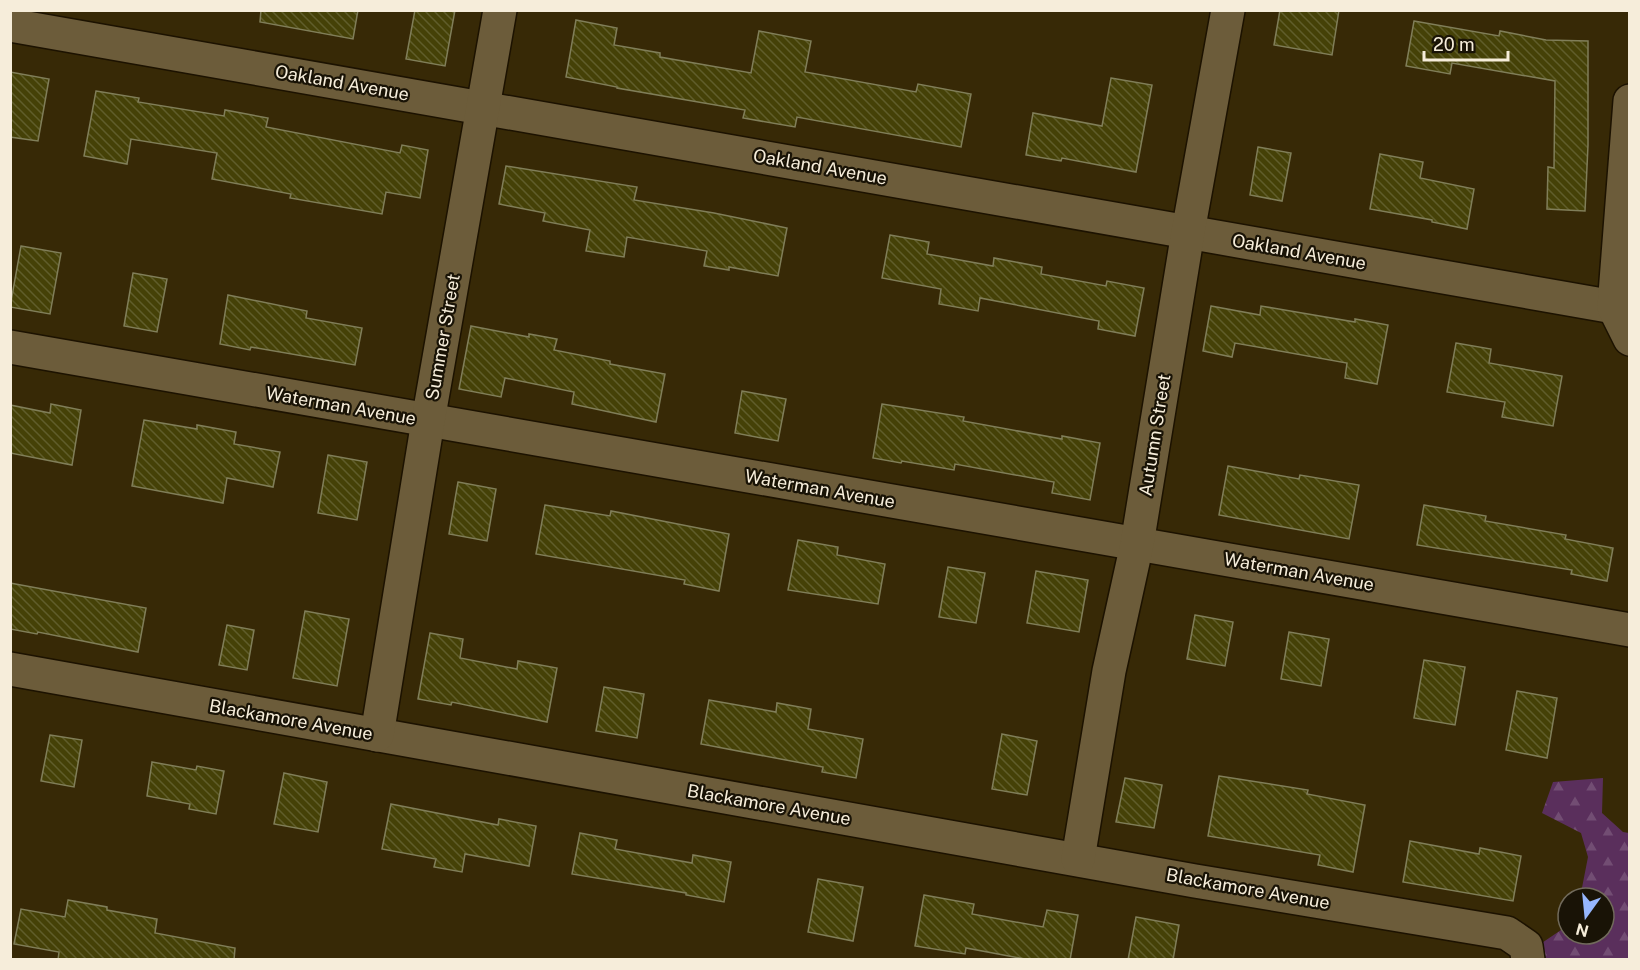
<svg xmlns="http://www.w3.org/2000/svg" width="1640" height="970" font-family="'Public Sans',sans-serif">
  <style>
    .forest { fill: url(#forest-firs) }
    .building { fill: url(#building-back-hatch); stroke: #807e59; stroke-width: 1.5 }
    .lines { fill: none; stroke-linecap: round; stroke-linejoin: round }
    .minor-casing { stroke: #1c1200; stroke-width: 36 }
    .minor { stroke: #6c5c3a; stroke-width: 33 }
    .labels { text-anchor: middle; stroke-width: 4.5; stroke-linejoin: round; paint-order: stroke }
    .street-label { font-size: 18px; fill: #f6edda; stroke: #191306 }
  </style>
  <defs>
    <pattern id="forest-firs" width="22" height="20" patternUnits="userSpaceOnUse" patternTransform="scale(1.5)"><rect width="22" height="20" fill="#5a2f5c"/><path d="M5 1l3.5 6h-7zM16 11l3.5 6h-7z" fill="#724d73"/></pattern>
    <pattern id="building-back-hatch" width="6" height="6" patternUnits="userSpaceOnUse" patternTransform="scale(1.5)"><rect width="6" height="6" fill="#454107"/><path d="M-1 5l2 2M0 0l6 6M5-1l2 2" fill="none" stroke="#605d2b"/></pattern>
  </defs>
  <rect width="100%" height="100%" fill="#372906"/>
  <path class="forest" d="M1603 778 1602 813 1623 832 1629 833V959L1527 960V953L1561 930 1568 919V934H1604V898H1580L1588 857 1581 833 1542 813 1553 782Z"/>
  <g class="building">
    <path d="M261 10H358L353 39 260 22Z"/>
    <path d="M415 10H455L445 66 406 59Z"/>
    <path d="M1280 10H1339L1332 55 1274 45Z"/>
    <path d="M576 20 617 28 614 45 660 53V57L751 73 759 31 811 41 805 72 916 92 918 84 971 94 961 147 797 117 795 127 743 118 745 110 617 88V87L566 77Z"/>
    <path d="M1414 21 1499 36 1500 31 1546 40 1588 41V145L1585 211 1547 209 1548 167 1554 168 1555 81 1452 63 1450 74 1406 66Z"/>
    <path d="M10 72 49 79 38 141 10 137Z"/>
    <path d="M1111 78 1152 85 1136 172 1062 158 1061 161 1026 155 1033 113 1102 126Z"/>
    <path d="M96 91 139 98 138 102 224 116 225 110 268 118 266 127 400 153 402 145 428 150 420 198 386 192 382 214 290 198 291 194 212 179 217 153 131 139 127 164 84 156Z"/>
    <path d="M1258 147 1291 153 1282 201 1250 195Z"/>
    <path d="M1380 154 1423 162 1420 178 1474 189 1467 229 1432 222V220L1370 209Z"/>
    <path d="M506 166 637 187 634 200 714 213 787 228 778 276 729 267V270L704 266 707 251 627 237 624 257 586 251 590 230 543 221 545 213 499 204Z"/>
    <path d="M890 235 929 242 927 254 993 266 994 258 1042 267 1041 274 1106 286 1107 281 1144 288 1135 336 1098 329 1099 321 980 298 978 311 939 304 941 289 882 278Z"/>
    <path d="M21 246 61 253 50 314 10 307Z"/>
    <path d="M133 273 167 279 157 332 124 326Z"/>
    <path d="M228 295 307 311 306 318 362 328 355 365 251 347 250 350 220 344Z"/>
    <path d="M1211 306 1260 315 1261 306 1355 322V319L1388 325 1377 384 1345 378 1347 363 1235 343 1232 357 1203 351Z"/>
    <path d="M471 326 529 337V334L557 339 554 350 610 361V364L665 374 656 422 572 404 574 392 505 378 501 397 459 389Z"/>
    <path d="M1456 343 1491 349 1489 363 1562 376 1553 426 1502 417 1505 402 1447 392Z"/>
    <path d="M742 391 786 399 778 441 735 433Z"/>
    <path d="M51 404 81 410 72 465 10 453V405L50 413Z"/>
    <path d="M882 404 964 417 963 421 1062 439V436L1100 443 1090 500 1052 493 1054 482 955 464 954 470 902 461 901 463 873 458Z"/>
    <path d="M144 420 197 429V425L236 432 234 444 280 452 273 487 227 478 223 503 132 486Z"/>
    <path d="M328 455 367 462 357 520 318 513Z"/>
    <path d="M1228 466 1299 479 1300 475 1359 485 1349 539 1219 515Z"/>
    <path d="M458 482 496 489 487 541 449 534Z"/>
    <path d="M545 505 610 516 611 511 729 534 719 591 684 584 685 580 536 554Z"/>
    <path d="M1424 505 1486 516 1485 521 1566 535 1565 539 1613 548 1607 581 1571 574 1572 570 1417 545Z"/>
    <path d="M798 540 838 547 837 555 885 564 878 604 788 590Z"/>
    <path d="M948 567 985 573 976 623 939 617Z"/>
    <path d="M1036 571 1088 580 1079 632 1027 623Z"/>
    <path d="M10 583 146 608 138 652 38 632 37 634 10 629Z"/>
    <path d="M305 611 349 619 337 686 293 678Z"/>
    <path d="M1195 615 1233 622 1225 666 1187 659Z"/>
    <path d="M227 625 254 630 247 670 219 665Z"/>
    <path d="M1289 632 1329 639 1321 686 1281 679Z"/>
    <path d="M430 633 463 639 460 658 517 669 518 661 557 668 547 722 452 702 451 705 418 699Z"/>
    <path d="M1424 660 1465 667 1455 725 1414 718Z"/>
    <path d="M604 687 644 694 637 738 596 731Z"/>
    <path d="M1517 691 1557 698 1547 758 1506 750Z"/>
    <path d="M709 700 776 712 777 703 811 709 808 729 863 739 856 778 822 772 823 767 701 744Z"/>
    <path d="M1002 734 1037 741 1027 795 992 789Z"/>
    <path d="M50 735 82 740 74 787 41 781Z"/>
    <path d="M152 762 196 770 197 766 224 771 216 814 189 809 190 804 147 796Z"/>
    <path d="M284 773 327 782 318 832 274 824Z"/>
    <path d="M1219 776 1308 790 1307 794 1365 805 1353 872 1318 865 1320 855 1208 836Z"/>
    <path d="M1125 778 1162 785 1154 828 1116 822Z"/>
    <path d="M391 804 498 825 499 819 536 826 529 866 465 854 462 872 434 867 436 859 382 849Z"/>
    <path d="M580 833 617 840 615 849 692 863 693 855 731 862 724 902 686 895V893L572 874Z"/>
    <path d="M1410 841 1479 854 1480 848 1521 856 1513 901 1403 882Z"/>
    <path d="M818 879 863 887 853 941 808 932Z"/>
    <path d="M924 895 974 904 972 914 1043 927 1047 910 1078 915 1070 960H1030L966 948 965 954 915 946Z"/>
    <path d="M68 900 107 907V910L157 919 155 933 235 948 234 960H58L59 952 14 944 21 909 65 917Z"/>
    <path d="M1136 917 1179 925 1173 960H1128Z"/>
  </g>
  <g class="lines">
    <g class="minor-casing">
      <g id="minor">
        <path d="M10 25 1614 307 1630 303"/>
        <path d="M1630 101 1614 307 1630 339"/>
        <path d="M10 347 1630 630"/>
        <path d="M10 669 1195 881 1507 933 1526 946 1528 960"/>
        <path d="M377 735 428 421 500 10"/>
        <path d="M1078 859 1109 671 1137 544 1188 232 1228 10"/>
      </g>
    </g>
    <use href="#minor" class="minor"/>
  </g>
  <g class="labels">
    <g class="street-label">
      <text transform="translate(342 83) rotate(10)" y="6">Oakland Avenue</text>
      <text transform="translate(820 167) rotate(10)" y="6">Oakland Avenue</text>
      <text transform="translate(1299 252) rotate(10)" y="6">Oakland Avenue</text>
      <text transform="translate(443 337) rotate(-80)" y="6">Summer Street</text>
      <text transform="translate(341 406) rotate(10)" y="6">Waterman Avenue</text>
      <text transform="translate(1155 435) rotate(-81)" y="6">Autumn Street</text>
      <text transform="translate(820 489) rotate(10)" y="6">Waterman Avenue</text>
      <text transform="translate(1299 572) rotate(10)" y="6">Waterman Avenue</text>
      <text transform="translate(291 720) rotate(10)" y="6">Blackamore Avenue</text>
      <text transform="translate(769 805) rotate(10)" y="6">Blackamore Avenue</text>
      <text transform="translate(1248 889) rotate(10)" y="6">Blackamore Avenue</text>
    </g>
  </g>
  <rect width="1640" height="970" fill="none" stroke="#f6edda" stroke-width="24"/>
  <g transform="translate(1586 916) rotate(195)"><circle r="28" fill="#191306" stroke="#716a5b" stroke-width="1.5"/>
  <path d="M0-4.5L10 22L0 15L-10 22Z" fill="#96b6fd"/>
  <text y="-9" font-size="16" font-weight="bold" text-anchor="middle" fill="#f6edda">N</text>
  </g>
  <path d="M1424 51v9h84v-9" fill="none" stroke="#f6edda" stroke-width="3"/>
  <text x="1433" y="51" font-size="18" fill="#f6edda" stroke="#191306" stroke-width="4.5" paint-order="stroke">20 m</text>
</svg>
